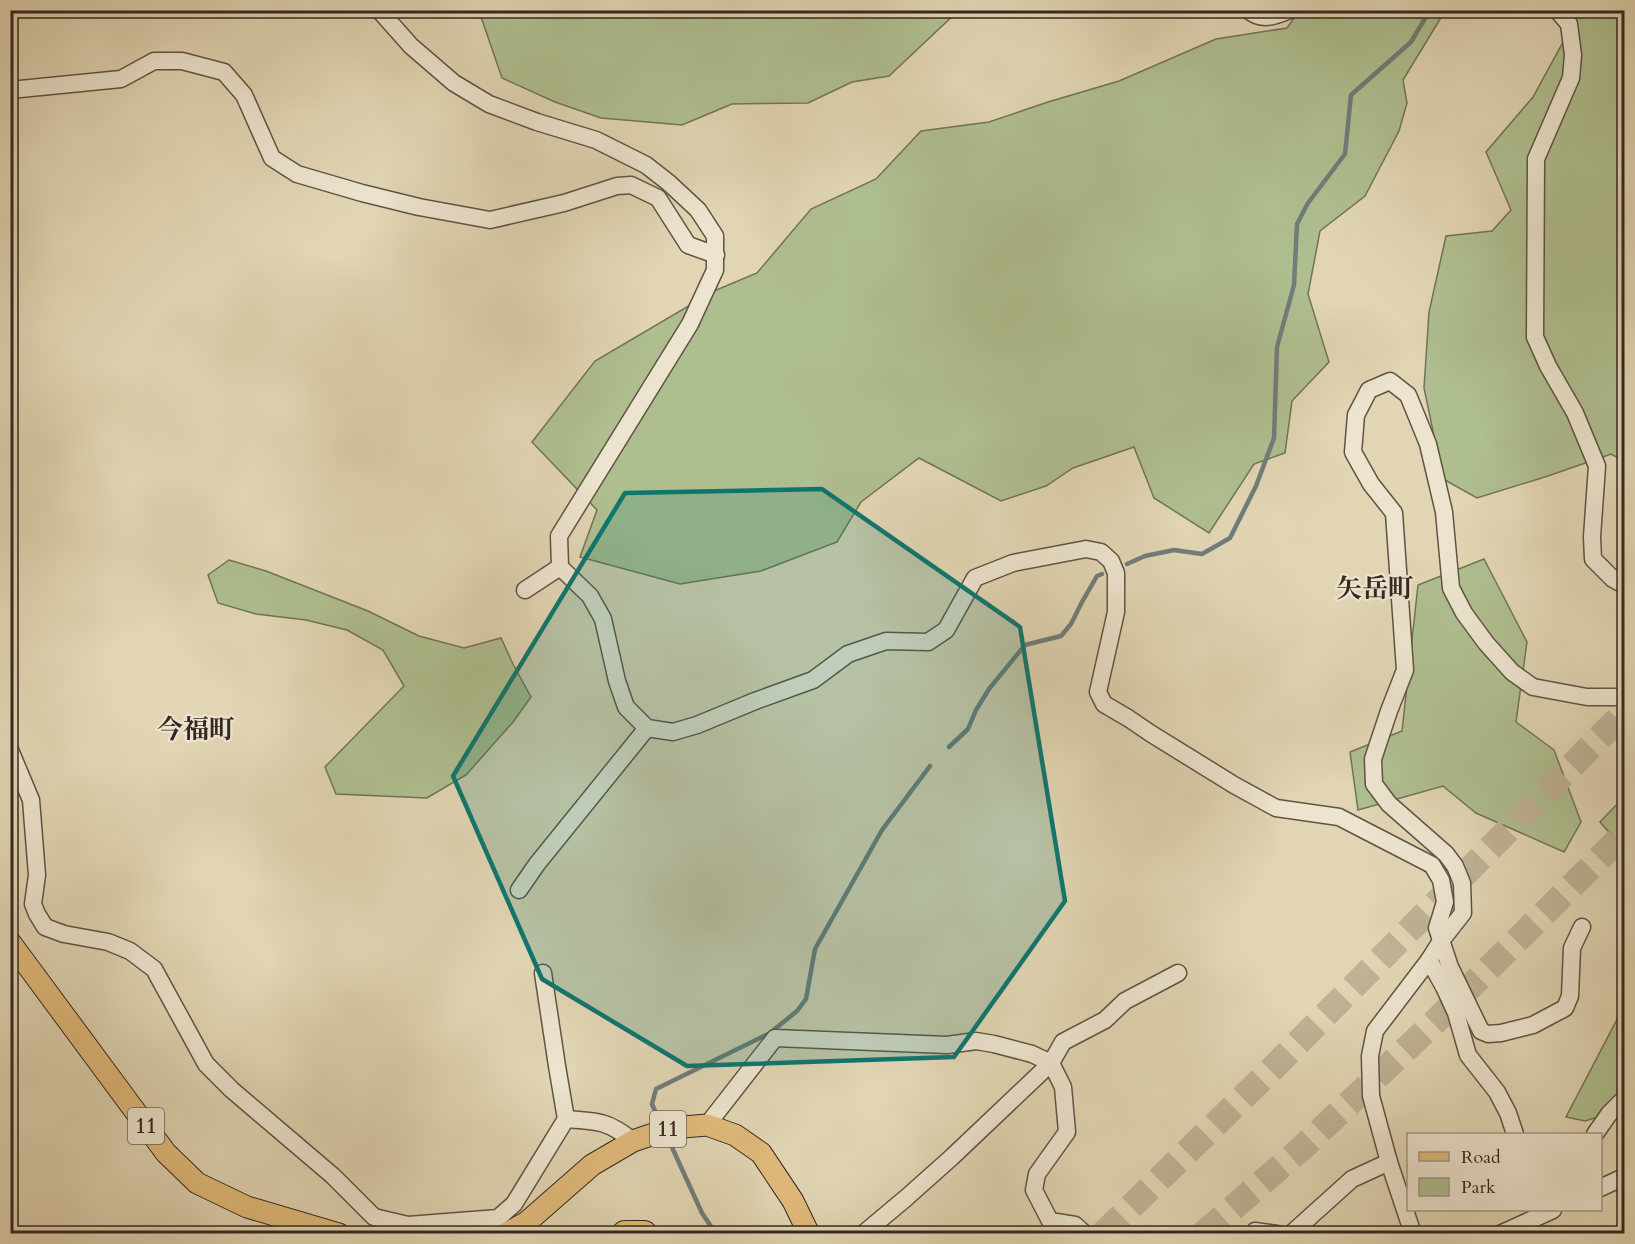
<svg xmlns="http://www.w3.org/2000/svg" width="1635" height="1244" font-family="Cardo,'Noto Serif JP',serif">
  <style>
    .green { fill: #afbe8f; stroke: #727358; stroke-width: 1.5 }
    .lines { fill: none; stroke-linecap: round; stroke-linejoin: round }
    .stream { stroke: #707d7b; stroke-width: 4.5 }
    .highway-tunnel { stroke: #bfb296; stroke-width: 26; stroke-dasharray: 26 13; stroke-linecap: butt }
    .minor-casing { stroke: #605346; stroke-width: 19 }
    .major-casing { stroke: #352822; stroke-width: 23 }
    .highway-casing { stroke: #352822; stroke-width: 28 }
    .minor { stroke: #ece4ce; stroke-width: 16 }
    .major { stroke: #e0ba7a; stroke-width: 21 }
    .highway { stroke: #e0ba7a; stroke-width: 26 }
    .marked { fill: #0f766e; fill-opacity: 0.2; stroke: #0f766e; stroke-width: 4.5; stroke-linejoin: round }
    .labels { text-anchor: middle; stroke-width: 4.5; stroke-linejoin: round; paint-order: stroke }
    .shield { fill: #ece4ce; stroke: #6c6056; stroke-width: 1.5 }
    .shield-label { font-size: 21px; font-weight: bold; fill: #352822 }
    .quarter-label { font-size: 26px; font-weight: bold; fill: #352822; stroke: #ece4ce }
  </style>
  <rect width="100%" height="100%" fill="#e1d5b3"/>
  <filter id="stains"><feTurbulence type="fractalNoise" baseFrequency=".00333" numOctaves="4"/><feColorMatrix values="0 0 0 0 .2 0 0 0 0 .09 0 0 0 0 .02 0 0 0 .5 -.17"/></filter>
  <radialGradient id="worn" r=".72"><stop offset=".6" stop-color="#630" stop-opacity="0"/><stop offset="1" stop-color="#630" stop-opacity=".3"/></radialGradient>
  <g class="green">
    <path d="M479 11V10L958 11 889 76 852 82 808 103 732 104 682 125 601 118 555 102 502 78Z"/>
    <path d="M1299 11H1445L1403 80 1407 103 1399 131 1365 196 1320 231 1308 294 1329 362 1292 401 1285 453 1254 464 1209 533 1154 498 1134 447 1073 468 1046 486 1001 501 919 458 861 502 837 542 761 571 680 584 580 557 597 510 532 442 595 361 714 291 757 273 811 209 876 179 921 131 989 122 1048 102 1119 81 1216 39 1287 28Z"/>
    <path d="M1580 11H1624V461L1611 454 1548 476 1477 498 1443 479 1424 388 1429 312 1446 236 1492 231 1511 210 1486 152 1533 97Z"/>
    <path d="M1484 559 1527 642 1516 722 1554 750 1581 822 1564 852 1476 813 1443 786 1358 810 1350 752 1402 731 1418 585Z"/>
    <path d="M229 560 266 571 368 611 419 636 464 648 501 638 513 664 531 697 513 722 466 775 427 798 336 794 325 767 404 686 383 650 347 630 306 620 256 614 218 603 208 575Z"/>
    <path d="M1624 797V849L1600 822Z"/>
    <path d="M1624 1006V1109L1585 1121 1566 1117Z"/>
  </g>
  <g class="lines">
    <g class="stream">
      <path d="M1127 564 1145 556 1174 550 1202 554 1230 538 1256 486 1274 438 1277 347 1294 285 1297 224 1308 203 1345 154 1351 95 1411 42 1430 10"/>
      <path d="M949 747 968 729 976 710 989 689 1025 645 1061 636 1071 624 1082 602 1097 576 1102 574"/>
      <path d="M658 1118 652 1104 656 1089 770 1033 797 1011 806 999 815 949 882 830 930 766"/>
      <path d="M670 1143 702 1213 716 1234"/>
    </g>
    <g class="highway-tunnel">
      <path d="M1103 1234 1267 1074 1624 713"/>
      <path d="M1203 1234 1303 1147 1439 1018 1624 834"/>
    </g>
    <g class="minor-casing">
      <g id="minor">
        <path d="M379 10 411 46 454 83 489 104 537 122 596 140 646 165 669 183 698 210 715 236V270L690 324 559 536 560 567 590 596 603 619 617 681 626 707 647 728 673 732 697 725 755 701 813 680 848 654 886 641 928 642 946 630 975 578 1013 563 1086 549 1101 552 1111 561 1116 573V612L1098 692 1104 704 1128 718 1150 733 1234 785 1276 808 1339 817 1432 865 1441 880 1445 902 1437 928 1450 967 1481 1031 1488 1034 1501 1033 1533 1025 1565 1008 1570 996 1572 948 1582 927"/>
        <path d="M1248 10C1262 22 1275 16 1290 10"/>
        <path d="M1557 10 1569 24 1573 55 1571 78 1536 159 1535 337 1548 366 1575 413 1597 466 1592 537 1593 559 1613 579 1624 585"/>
        <path d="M10 90 121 79 154 61H182L224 72 244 95 272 158 297 174 362 193 419 207 490 220 564 203 617 186 631 185 658 198 688 245 716 255"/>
        <path d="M525 590 560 567"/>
        <path d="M10 750 31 800 37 875 33 904 37 914 45 927 64 934 108 942 130 951 154 969 206 1064 232 1090 333 1176 374 1217 408 1225 498 1218 514 1204 566 1119 557 1066 543 973"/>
        <path d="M519 890 537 864 647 728"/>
        <path d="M1429 960 1444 987 1456 1013 1468 1055 1497 1092 1508 1113 1515 1134"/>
        <path d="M566 1119C598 1121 608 1121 633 1141"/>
        <path d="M707 1125 775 1038 947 1045 976 1041 994 1044 1032 1054 1051 1063 1063 1087 1067 1132 1037 1174 1034 1190 1050 1221 1075 1225 1085 1234"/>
        <path d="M1595 1134 1609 1114 1624 1099"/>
        <path d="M1600 1188 1624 1177"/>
        <path d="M863 1234 906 1198 952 1157 1051 1063 1063 1042 1105 1020 1125 1001 1178 973"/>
        <path d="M1253 1234 1255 1231 1277 1234"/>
        <path d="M1291 1234 1352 1179 1389 1162"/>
        <path d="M1413 1234 1389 1162 1371 1096 1370 1056 1375 1031 1429 960 1441 941 1463 913 1462 883 1455 866 1446 854 1389 804 1374 784 1373 759 1389 711 1405 670 1394 513 1371 484 1353 452 1356 415 1369 390 1390 381 1408 395 1428 444 1444 512 1451 588 1464 613 1486 643 1512 672 1533 687 1587 697H1624"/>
        <path d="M1500 1234 1553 1210"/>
      </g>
    </g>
    <g class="major-casing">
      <g id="major">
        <path d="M10 942 166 1153 197 1183 247 1207 339 1234"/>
        <path d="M505 1234 527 1222 592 1165 633 1141 671 1128 707 1125 735 1135 761 1153 793 1201 809 1234"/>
      </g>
    </g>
    <g class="highway-casing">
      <path id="highway" d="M625 1234H644"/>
    </g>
    <use href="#minor" class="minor"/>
    <use href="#major" class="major"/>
    <use href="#highway" class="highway"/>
  </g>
  <path class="marked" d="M822 489 1020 627 1065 901 954 1057 687 1066 542 979 453 776 625 493Z"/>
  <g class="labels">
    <g class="shield">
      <rect x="128" y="1108" width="36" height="36" rx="4.5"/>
      <rect x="650" y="1111" width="36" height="36" rx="4.5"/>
    </g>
    <g class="shield-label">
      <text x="146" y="1133">11</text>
      <text x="668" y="1136">11</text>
    </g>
    <g class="quarter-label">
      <text x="1375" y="597">矢岳町</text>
      <text x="196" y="738">今福町</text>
    </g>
  </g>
  <rect width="1635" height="1244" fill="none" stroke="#e1d5b3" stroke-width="36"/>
  <rect x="12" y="12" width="1611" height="1220" fill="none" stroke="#352822" stroke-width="3"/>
  <rect x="18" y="18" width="1599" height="1208" fill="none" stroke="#352822" stroke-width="1.5"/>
  <rect x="1407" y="1133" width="195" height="78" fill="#ece4ce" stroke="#a39989" stroke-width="1.5"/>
  <rect x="1419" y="1152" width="30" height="9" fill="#e0ba7a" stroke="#a39989" stroke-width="1.5"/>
  <text x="1461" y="1163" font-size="18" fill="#352822">Road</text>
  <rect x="1419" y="1178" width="30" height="18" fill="#afbe8f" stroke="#a39989" stroke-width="1.5"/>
  <text x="1461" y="1193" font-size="18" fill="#352822">Park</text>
  <rect width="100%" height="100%" filter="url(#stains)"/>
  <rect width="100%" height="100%" fill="url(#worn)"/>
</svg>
